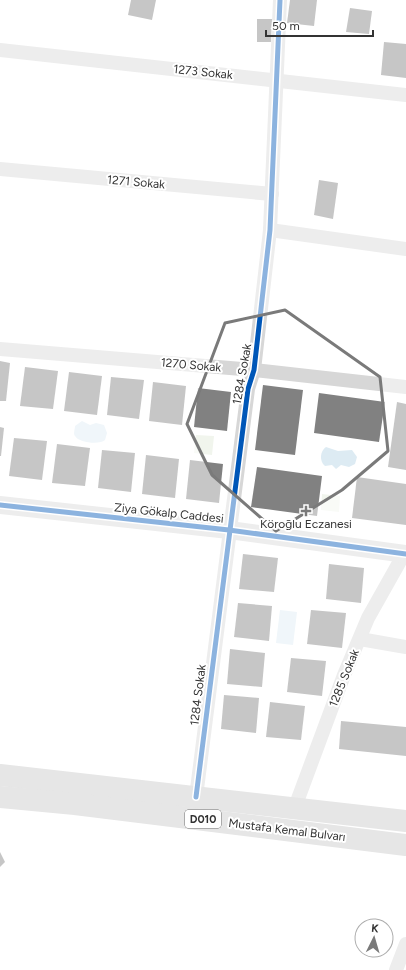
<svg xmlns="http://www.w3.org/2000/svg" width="406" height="970" font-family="Figtree,sans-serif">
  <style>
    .green { fill: #f1f5ed }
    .water { fill: #ddebf3 }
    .building { fill: #818181 }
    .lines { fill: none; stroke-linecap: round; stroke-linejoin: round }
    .minor { stroke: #d7d7d7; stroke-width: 14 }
    .tertiary { stroke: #d7d7d7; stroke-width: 18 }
    .trunk { stroke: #c7c7c7; stroke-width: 22 }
    .cycleway-casing { stroke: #fff; stroke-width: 8 }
    .cycleway { stroke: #0057b8; stroke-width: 5 }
    .marked { fill: none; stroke: #7a7a7a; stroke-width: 3; stroke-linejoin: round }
    .poi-dot { fill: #7a7a7a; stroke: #fff; stroke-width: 1.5 }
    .labels { text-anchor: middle; stroke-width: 4; stroke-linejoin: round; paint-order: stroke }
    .shield { fill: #fff; stroke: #707070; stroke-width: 1 }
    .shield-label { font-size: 11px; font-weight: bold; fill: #333 }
    .street-label { font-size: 12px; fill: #333; stroke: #fff }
    .poi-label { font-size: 12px; fill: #333; stroke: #fff }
  </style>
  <rect width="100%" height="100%" fill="#fff"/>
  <g class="green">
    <path d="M196 435 214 436 212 455 194 453Z"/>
    <path d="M322 494 340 496 339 512 321 510Z"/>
  </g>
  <g class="water">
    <path d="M82 421 90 425 96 423 104 425 107 433 105 440C100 445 79 443 75 436 73 434 75 429 75 426Z"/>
    <path d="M326 447 338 451 352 450 357 457 355 464 349 467 341 465 336 469 332 465 325 466C319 461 320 451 326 447Z"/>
    <path d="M280 610 297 612 293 645 276 643Z"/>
  </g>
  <g class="building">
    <path d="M131 0H156L152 20 128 15Z"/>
    <path d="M290 0H317L314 26 287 23Z"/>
    <path d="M350 8 372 11 369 34 346 32Z"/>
    <path d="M257 19H272L271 42H257Z"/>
    <path d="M384 42 406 44V78L381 75Z"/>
    <path d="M319 180 338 183 333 219 314 215Z"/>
    <path d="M0 361 10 363 6 401H0Z"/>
    <path d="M25 367 58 371 53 409 20 406Z"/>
    <path d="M69 372 102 376 97 415 64 411Z"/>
    <path d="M111 377 144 380 139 419 107 415Z"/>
    <path d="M153 382 186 386 182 425 149 421Z"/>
    <path d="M263 385 303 390 295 455 255 450Z"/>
    <path d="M198 388 231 392 227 431 194 427Z"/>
    <path d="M319 393 385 402 379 442 314 433Z"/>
    <path d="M397 402 406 404V470L388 467Z"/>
    <path d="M0 427 4 428 1 456H0Z"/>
    <path d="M14 438 47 441 42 480 9 476Z"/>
    <path d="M57 444 90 448 85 486 52 483Z"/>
    <path d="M102 450 135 453 131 492 98 488Z"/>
    <path d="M146 455 179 459 175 498 142 494Z"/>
    <path d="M190 460 223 464 219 503 186 499Z"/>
    <path d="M257 467 322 476 317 516 251 507Z"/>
    <path d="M357 477 406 484V525L352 518Z"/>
    <path d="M243 554 278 558 274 592 239 589Z"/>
    <path d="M329 564 364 568 361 603 326 599Z"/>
    <path d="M238 603 272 606 269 641 234 637Z"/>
    <path d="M311 610 346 613 342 648 307 644Z"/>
    <path d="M230 649 265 653 262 687 227 684Z"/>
    <path d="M291 658 326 661 322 696 287 692Z"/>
    <path d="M224 695 259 698 256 733 221 729Z"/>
    <path d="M270 702 305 706 301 740 266 737Z"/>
    <path d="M341 721 406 727V756L339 749Z"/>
    <path d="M0 852 5 862 0 867Z"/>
  </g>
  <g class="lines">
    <g class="minor">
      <path d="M0 50 406 95"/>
      <path d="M0 169 272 194"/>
      <path d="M270 230 406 249"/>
      <path d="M0 349 254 370 406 387"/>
      <path d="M360 639 406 647"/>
      <path d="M196 797 248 389 254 370 270 230 280 0"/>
      <path d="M295 807 344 675 368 618 404 554"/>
      <path d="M396 970 406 944"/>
    </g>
    <path class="tertiary" d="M0 505 229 530 406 554"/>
    <g class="trunk">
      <path d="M0 775 406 821"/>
      <path d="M0 797 75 804 406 845"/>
    </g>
    <g class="cycleway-casing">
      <g id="cycleway">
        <path d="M0 505 229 530 406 554"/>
        <path d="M196 797 248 389 254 370 270 230 280 0"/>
      </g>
    </g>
    <use href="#cycleway" class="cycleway"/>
  </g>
  <path d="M0 0H406V970H0ZM285 310 380 377 388 451 342 490 276 531 212 475 187 424 225 323Z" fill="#fff" fill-opacity=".55" fill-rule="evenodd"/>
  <path class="marked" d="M285 310 380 377 388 451 342 490 276 531 212 475 187 424 225 323Z"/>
  <path class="poi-dot" d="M304 505h4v4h4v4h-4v4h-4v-4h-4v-4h4z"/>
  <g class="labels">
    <rect class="shield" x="185" y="810" width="36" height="18" rx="3"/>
    <g class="shield-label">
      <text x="203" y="823">D010</text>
    </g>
    <g class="street-label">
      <text transform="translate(203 72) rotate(6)" y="4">1273 Sokak</text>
      <text transform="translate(136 182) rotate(5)" y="4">1271 Sokak</text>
      <text transform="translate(191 365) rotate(5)" y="4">1270 Sokak</text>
      <text transform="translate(242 374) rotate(-80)" y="4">1284 Sokak</text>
      <text transform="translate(169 513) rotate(6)" y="4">Ziya Gökalp Caddesi</text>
      <text transform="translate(344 678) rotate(-68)" y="4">1285 Sokak</text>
      <text transform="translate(198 695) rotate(-83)" y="4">1284 Sokak</text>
      <text transform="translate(287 830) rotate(7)" y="4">Mustafa Kemal Bulvarı</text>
    </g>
    <g class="poi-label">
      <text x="306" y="528">Köroğlu Eczanesi</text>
    </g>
  </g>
  <g transform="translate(374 938) rotate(5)"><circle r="19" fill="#ffffff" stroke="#adadad"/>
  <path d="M0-3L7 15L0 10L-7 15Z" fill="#7a7a7a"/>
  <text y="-6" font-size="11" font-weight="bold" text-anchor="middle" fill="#333333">K</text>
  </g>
  <path d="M266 30v6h107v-6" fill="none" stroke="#333333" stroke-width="2"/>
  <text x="272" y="30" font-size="12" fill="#333333" stroke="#ffffff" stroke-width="3" paint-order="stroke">50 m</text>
</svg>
